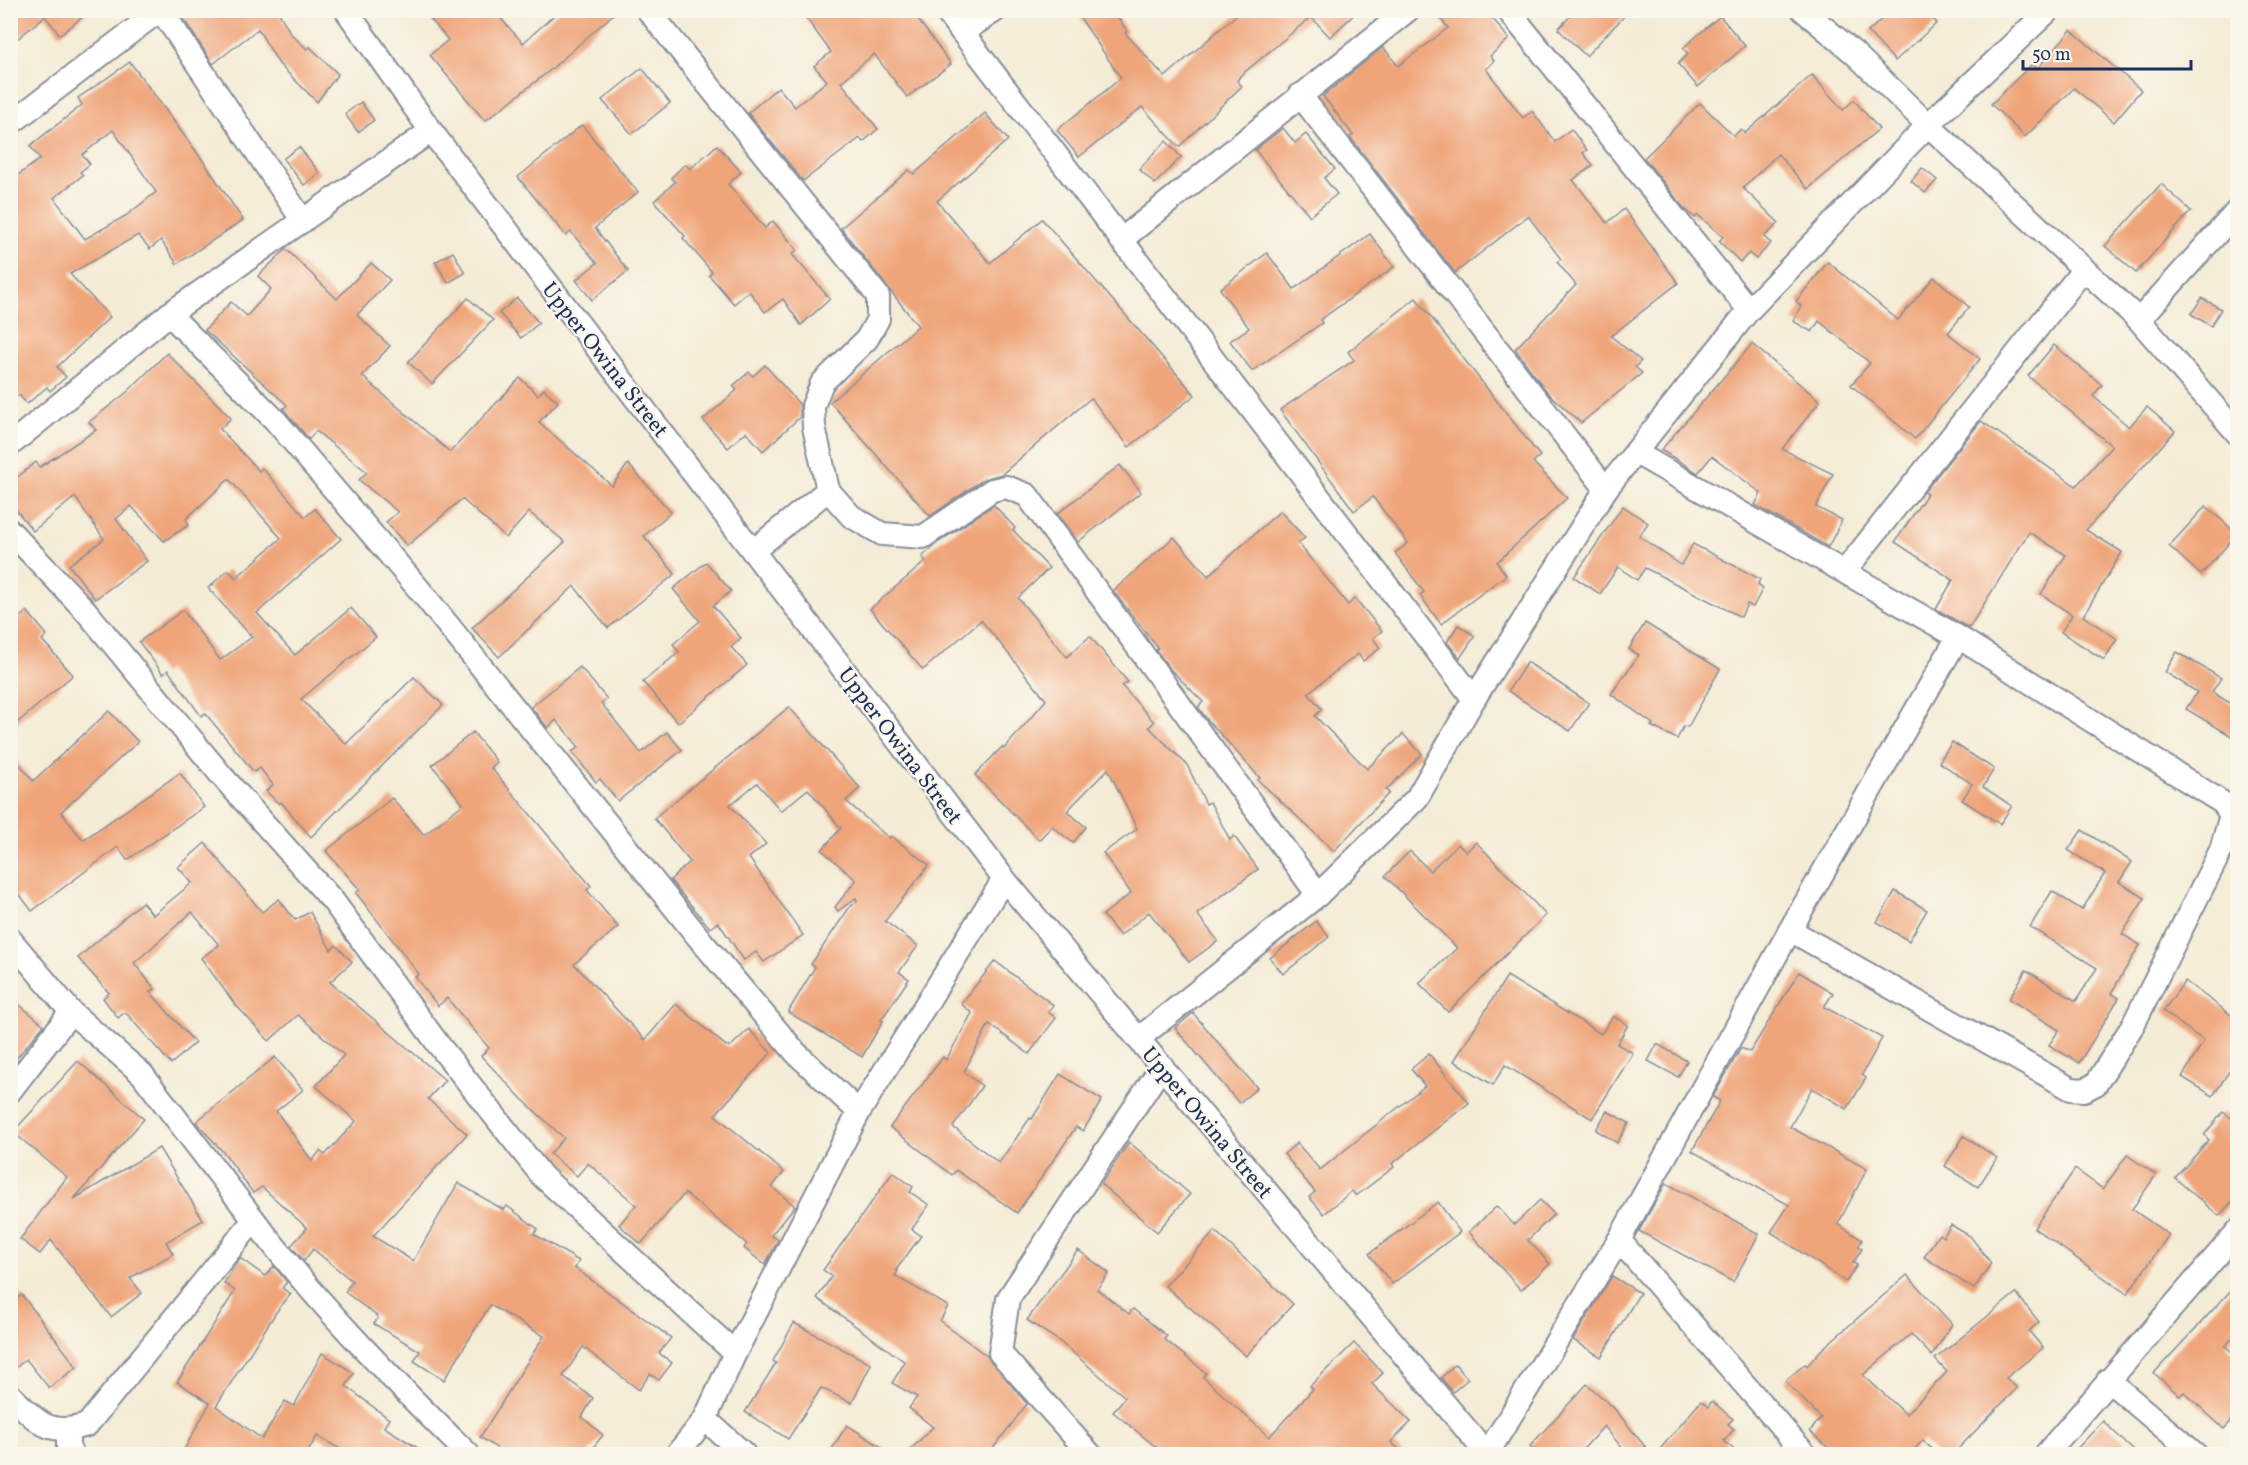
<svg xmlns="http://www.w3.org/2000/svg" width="2248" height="1465" font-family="Vollkorn,serif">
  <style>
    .building { fill: #efa479; fill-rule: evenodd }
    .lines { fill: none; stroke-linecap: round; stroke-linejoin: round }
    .minor-casing { stroke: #888e9a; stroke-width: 26 }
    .minor { stroke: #fff; stroke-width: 22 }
    .labels { text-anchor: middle; stroke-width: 4.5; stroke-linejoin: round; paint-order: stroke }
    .street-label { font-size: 22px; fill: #1b2f5e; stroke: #fbf7ec }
  </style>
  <rect width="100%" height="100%" fill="#fbf7ec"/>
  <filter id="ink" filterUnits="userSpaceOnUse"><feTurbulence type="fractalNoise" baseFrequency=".0167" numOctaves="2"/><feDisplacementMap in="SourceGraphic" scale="12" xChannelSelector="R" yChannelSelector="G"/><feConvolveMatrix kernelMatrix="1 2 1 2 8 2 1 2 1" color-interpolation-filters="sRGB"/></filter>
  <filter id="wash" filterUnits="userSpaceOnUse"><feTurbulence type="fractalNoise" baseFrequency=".008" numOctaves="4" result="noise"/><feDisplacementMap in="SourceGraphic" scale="24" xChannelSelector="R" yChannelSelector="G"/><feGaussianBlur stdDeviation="1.35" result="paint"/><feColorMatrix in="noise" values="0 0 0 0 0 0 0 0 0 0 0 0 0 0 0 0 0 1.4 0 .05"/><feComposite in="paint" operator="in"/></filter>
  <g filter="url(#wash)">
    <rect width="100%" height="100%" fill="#f4ecd6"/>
    <g id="blocks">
      <g class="building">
        <path d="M10 10H91L60 35 45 16 10 45Z"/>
        <path d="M178 10H282L279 13 291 34 307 49 310 47 338 74 317 102 279 64 258 29 213 64Z"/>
        <path d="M423 10H493L523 43 560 10H618L548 72 485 121 430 55 448 40Z"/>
        <path d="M800 10H911L951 64 907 97 874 54 841 82 878 129 863 142 860 138 803 181 748 113 778 87 795 107 827 81 814 66 831 52Z"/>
        <path d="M1075 10H1113L1127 31 1125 33 1165 77 1242 10H1359L1330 37 1311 17 1240 76 1237 81 1242 86 1179 147 1142 107 1079 157 1057 130 1121 78Z"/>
        <path d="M1433 10H1486L1509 39 1490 56 1494 61 1486 69 1523 118 1532 111 1555 142 1571 129 1587 150 1583 153 1593 165 1573 180 1607 223 1624 209 1678 283 1611 336 1641 361 1635 367 1642 373 1581 423 1548 393 1515 349 1576 285 1557 262 1561 259 1528 216 1455 273 1350 137 1353 135 1323 96 1383 47 1398 66 1448 28Z"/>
        <path d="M1576 10H1630L1586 56 1558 29Z"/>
        <path d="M1891 10H1925L1937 23 1895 61 1868 32Z"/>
        <path d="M1720 16 1745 46 1698 87 1678 64 1688 54 1683 48Z"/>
        <path d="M2071 30 2141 90 2114 122 2074 88 2025 137 1991 104 2032 64 2037 69Z"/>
        <path d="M130 62 204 162 243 220 177 264 161 240 150 249 138 235 70 274 110 317 57 367 66 377 50 391 47 387 27 404 19 395 10 402V181L40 159 30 146 82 105 78 98ZM113 130 156 192 127 215 85 239 54 198 83 175 80 172 90 164 82 155Z"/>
        <path d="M642 68 670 103 632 134 602 100Z"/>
        <path d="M1812 75 1843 110 1854 100 1879 129 1808 189 1778 154 1743 188 1779 223 1764 237 1771 243 1756 259 1749 253 1740 262 1719 241 1723 237 1698 215 1695 218 1684 208 1644 158 1700 103 1734 136 1741 129 1745 133Z"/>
        <path d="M361 102 374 120 358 132 345 114Z"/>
        <path d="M985 113 1008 140 937 201 990 263 1042 219 1195 395 1129 447 1091 398 1002 474 984 479 930 516 830 402 918 326 841 228 909 170 914 174Z"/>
        <path d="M582 125 638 192 595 228 628 271 592 300 576 280 597 263 571 232 566 236 518 177Z"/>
        <path d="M1283 128 1295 143 1306 134 1335 169 1324 178 1337 194 1310 216 1255 150Z"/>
        <path d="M1166 141 1181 157 1155 184 1139 169Z"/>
        <path d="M717 145 741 172 728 184 765 228 773 221 797 250 792 254 830 299 801 325 783 299 765 312 749 291 734 304 709 275 712 272 683 238 685 236 654 201 675 182 671 178 685 164 690 169Z"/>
        <path d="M299 147 320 173 304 185 283 159Z"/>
        <path d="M1922 168 1937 180 1925 193 1911 181Z"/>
        <path d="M2161 184 2191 211 2136 273 2105 246Z"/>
        <path d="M1370 234 1394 267 1320 320 1322 323 1252 371 1230 341 1249 328 1220 289 1267 253 1294 289Z"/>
        <path d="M286 249 337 299 371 263 390 280 357 315 390 346 362 376 450 452 520 378 538 395 544 389 558 402 539 422 612 486 628 464 671 512 644 536 675 574 608 628 574 586 499 657 472 628 565 542 529 512 506 538 462 499 407 546 386 522 398 512 359 480 367 472 316 431 309 439 283 409 287 405 205 330 231 302 247 316 271 289 258 276Z"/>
        <path d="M453 252 465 273 448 283 435 262Z"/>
        <path d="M1828 262 1898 320 1934 277 1969 307 1948 333 1980 359 1915 439 1851 385 1870 363 1819 321 1812 332 1793 321 1801 306 1796 301Z"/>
        <path d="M468 298 493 320 432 384 408 362Z"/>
        <path d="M517 298 539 323 521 338 499 313Z"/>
        <path d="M1416 298 1540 456 1533 462 1567 498 1497 562 1506 575 1441 624 1420 595 1424 592 1395 553 1408 543 1373 497 1354 511 1280 410 1354 360 1348 352Z"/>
        <path d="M2202 298 2221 309 2211 326 2191 314Z"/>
        <path d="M1752 344 1820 401 1782 449 1833 474 1816 507 1842 520 1828 547 1755 505 1761 493 1712 456 1698 473 1661 450Z"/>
        <path d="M2054 345 2102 385 2093 396 2129 427 2147 407 2175 431 2086 530 2122 552 2083 616 2117 639 2104 660 2061 632 2072 615 2041 594 2066 555 2029 532 1969 628 1936 609 1953 580 1895 542 1927 494 1924 492 1981 421 2076 486 2112 446 2028 376Z"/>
        <path d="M167 353 231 418 220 429 259 471 262 468 305 517 315 509 341 539 257 613 295 655 351 608 376 637 301 699 346 744 414 677 443 705 311 837 281 802 279 804 266 791 273 785 260 768 254 772 205 713 201 716 168 670 163 674 139 642 183 610 220 660 252 637 208 588 228 570 236 578 281 538 229 479 186 519 189 525 164 541 131 506 116 519 147 561 95 599 69 565 104 539 75 497 33 531 10 502V483L36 462 40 467 96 430 89 422 126 393Z"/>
        <path d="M765 365 800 405V417L763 451 746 432 728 448 703 420 737 390 733 386 749 372 753 376Z"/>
        <path d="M1120 465 1141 492 1078 542 1057 514Z"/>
        <path d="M994 505 1015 528 1013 530 1049 568 1018 598 1067 657 1090 636 1128 682 1122 686 1154 722 1149 727 1187 765 1206 804 1210 802 1230 840 1234 836 1258 869 1197 914 1218 941 1189 962 1149 912 1120 936 1103 915 1131 893 1103 853 1137 829 1108 769 1067 811 1086 827 1073 843 1052 826 1039 840 975 775 1002 747 1004 749 1046 700 981 620 923 670 870 609 926 561 922 557 936 544Z"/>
        <path d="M1623 506 1648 523 1639 536 1681 565 1693 544 1760 579 1758 584 1763 588 1753 607 1747 604 1741 617 1645 568 1637 580 1618 567 1600 594 1574 577Z"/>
        <path d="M2206 506 2237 534 2201 575 2169 546Z"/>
        <path d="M1280 511 1305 538 1298 543 1348 605 1355 598 1382 631 1373 638 1380 648 1363 661 1358 654 1308 693 1322 709 1315 716 1367 769 1403 734 1422 754 1386 790 1389 793 1334 851 1258 780 1260 778 1206 718 1198 707 1203 702 1170 669 1156 650 1158 648 1113 591 1174 537 1208 576Z"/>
        <path d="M706 562 731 591 713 606 741 638 731 647 747 665 678 723 643 682 679 652 673 644 700 621 673 589Z"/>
        <path d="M27 611 47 635 42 640 73 675 10 729V625Z"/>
        <path d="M1645 623 1720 669 1688 727 1684 726 1677 739 1651 726 1653 724 1611 694 1639 655 1629 649Z"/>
        <path d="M1458 625 1475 636 1460 658 1447 642Z"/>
        <path d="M2177 652 2221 678 2212 692 2238 708V740L2186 709 2197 692 2165 672Z"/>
        <path d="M1527 662 1589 703 1570 731 1508 691Z"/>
        <path d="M580 667 607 699 601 703 641 753 667 732 682 750 618 801 600 779 596 782 572 752 579 747 556 720 548 728 531 707Z"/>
        <path d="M789 707 860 788 846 801 889 838 891 836 929 865 885 921 918 946 899 972 909 979 881 1020 883 1021 862 1057 788 1012 815 967 811 964 849 908 857 901 856 898 838 911 835 907 856 880 822 850 841 828 808 789 781 811 757 783 730 805 766 844 749 858 803 935 764 962 756 952 744 960 718 922 710 928 670 880 690 862 654 818Z"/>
        <path d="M109 711 138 742 61 812 83 840 180 773 204 807 127 860 118 847 32 911 20 895 10 901V752L33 781Z"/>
        <path d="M473 732 497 762 491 768 591 886 587 890 618 927 574 964 645 1040 676 1004 725 1045 730 1047 749 1029 771 1053 715 1115 784 1172 772 1187 795 1206 771 1235 778 1240 765 1265 744 1248 747 1244 685 1193 641 1244 619 1225 636 1205 588 1163 577 1176 550 1154 564 1138 522 1099 481 1056 489 1048 447 998 438 1006 415 977 419 974 356 893 360 890 326 851 392 798 424 835 463 804 432 765Z"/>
        <path d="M1952 742 1994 769 1983 787 2012 806 2000 824 1962 800 1972 784 1939 762Z"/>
        <path d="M2082 830 2132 862 2119 882 2145 898 2122 934 2140 945 2111 993 2119 998 2079 1063 2049 1045 2059 1030 2009 999 2026 970 2076 1001 2097 968 2030 927 2052 891 2082 910 2105 873 2068 850Z"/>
        <path d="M1476 842 1546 915 1448 1012 1419 983 1457 948 1385 876 1410 851 1430 871 1458 844 1466 852Z"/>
        <path d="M205 843 262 912 279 899 295 920 310 912 331 950 336 945 352 962 330 982 445 1080 428 1099 467 1134 373 1236 413 1261 458 1183 504 1210 507 1206 538 1229 534 1234 579 1261 575 1268 671 1338 659 1353 672 1363 659 1380 650 1374 639 1390 583 1347 563 1376 593 1398 582 1417 603 1435 587 1455H507L480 1437 544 1336 490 1305 444 1380 414 1361 420 1351 374 1324 378 1317 345 1292 352 1281 313 1249 304 1261 291 1246 307 1228 262 1187 253 1193 225 1154 196 1122 275 1057 303 1090 276 1111 312 1161 320 1151 325 1155 356 1121 316 1086 344 1055 298 1015 269 1041 234 1003 201 958 219 945 192 912 134 963 155 989 150 992 195 1043 171 1064 125 1012 118 1018 103 998 109 993 78 958 142 902 153 915 192 883 178 867Z"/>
        <path d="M1895 891 1927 910 1909 941 1877 922Z"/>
        <path d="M1316 921 1329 937 1283 974 1270 958Z"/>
        <path d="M995 961 1053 1005 1048 1012 1056 1018 1029 1054 989 1024 964 1072 982 1086 953 1127 999 1163 1030 1118 1032 1119 1060 1074 1102 1100 1083 1131 1076 1127 1017 1213 956 1170 952 1175 890 1127 943 1057 946 1060 972 1013 961 1004Z"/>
        <path d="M1799 972 1833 993 1824 1007 1882 1038 1862 1075 1866 1078 1847 1109 1812 1088 1790 1127 1867 1169 1838 1224 1862 1240 1858 1247 1862 1249 1853 1263 1857 1265 1846 1282 1771 1232 1789 1205 1692 1151 1720 1101 1713 1097 1741 1048 1750 1052Z"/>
        <path d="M1507 976 1601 1034 1613 1016 1628 1025 1617 1044 1633 1053 1592 1119 1505 1065 1493 1085 1454 1061Z"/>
        <path d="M2185 981 2238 1020V1058L2213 1096 2182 1077 2204 1041 2163 1011Z"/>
        <path d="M10 997 44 1025 10 1066Z"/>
        <path d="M1193 1013 1257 1088 1239 1103 1175 1028Z"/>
        <path d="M1657 1044 1687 1061 1678 1077 1648 1061Z"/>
        <path d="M1429 1054 1469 1103 1392 1164 1394 1167 1356 1196 1352 1191 1324 1214 1309 1197 1315 1192 1284 1154 1297 1143 1320 1170 1425 1086 1411 1069Z"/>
        <path d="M78 1061 144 1119 74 1199 159 1148 203 1220 166 1242 173 1254 130 1278 142 1293 111 1317 51 1240 40 1254 20 1239 67 1177 13 1132Z"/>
        <path d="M1607 1111 1629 1123 1617 1143 1596 1130Z"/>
        <path d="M2223 1112 2238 1123V1195L2219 1216 2175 1178 2209 1140 2204 1135Z"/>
        <path d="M1964 1136 1997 1158 1978 1187 1945 1166Z"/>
        <path d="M1129 1142 1190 1194 1157 1232 1101 1184Z"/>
        <path d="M2127 1155 2156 1175 2132 1209 2169 1235 2127 1294 2034 1228 2075 1169 2103 1189Z"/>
        <path d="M893 1172 913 1187 910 1192 929 1205 912 1229 921 1236 896 1270 898 1271 895 1276 948 1306 940 1321 987 1356 1027 1404 988 1455H905L933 1427 909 1408 917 1397 892 1383 905 1362 817 1298 832 1276 823 1270Z"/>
        <path d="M1666 1183 1759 1234 1733 1282 1639 1231Z"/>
        <path d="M1540 1200 1554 1214 1528 1240 1550 1264 1521 1290 1469 1232 1497 1206 1514 1225Z"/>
        <path d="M1438 1202 1460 1232 1392 1284 1369 1254Z"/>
        <path d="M1951 1225 1970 1236 1991 1263 1974 1289 1924 1257 1939 1234 1943 1237Z"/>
        <path d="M1215 1231 1293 1304 1246 1356 1165 1286Z"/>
        <path d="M1078 1250 1109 1273 1097 1289 1129 1314 1133 1309 1167 1336 1164 1339 1206 1373 1203 1377 1269 1437 1313 1389 1310 1386 1354 1343 1383 1373 1372 1384 1411 1422 1391 1442 1405 1455H1166L1113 1412 1125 1397 1059 1341 1027 1320Z"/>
        <path d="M240 1258 265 1276 274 1266 287 1282 282 1288 291 1294 277 1311 216 1406 262 1439 285 1401 294 1406 322 1353 354 1373 346 1386 389 1419 384 1427 429 1455H351L317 1436 306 1455H181L210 1403 177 1382 235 1291 224 1283Z"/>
        <path d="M1907 1275 1952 1324 1932 1356 1911 1334 1863 1375 1906 1414 1947 1372 1935 1359 2016 1293 2039 1322 2029 1331 2043 1348 2006 1378 2017 1388 1952 1455H1937L1923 1440 1909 1455H1836L1810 1431 1821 1418 1785 1381 1805 1364 1807 1366 1821 1350Z"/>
        <path d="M1612 1276 1640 1293 1601 1357 1573 1340Z"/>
        <path d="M2238 1283V1333L2225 1346 2238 1357V1414L2224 1429 2184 1392 2180 1396 2154 1373Z"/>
        <path d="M22 1295 77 1367 49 1388 26 1359 10 1373V1303Z"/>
        <path d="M794 1323 871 1364 852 1403 821 1388 788 1439 745 1412 776 1363 773 1361Z"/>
        <path d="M1455 1364 1468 1379 1453 1392 1441 1378Z"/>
        <path d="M1587 1384 1613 1407 1652 1455H1628L1604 1426 1578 1455H1539L1530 1446Z"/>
        <path d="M1701 1401 1708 1407 1712 1401 1733 1419 1728 1424 1734 1429 1724 1441 1740 1455H1655Z"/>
        <path d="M2103 1421 2138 1455H2071Z"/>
        <path d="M847 1425 894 1455H828Z"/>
      </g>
    </g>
  </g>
  <g filter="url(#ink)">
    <use href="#blocks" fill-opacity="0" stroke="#888e9a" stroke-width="1.5"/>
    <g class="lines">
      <g class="minor-casing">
        <g id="minor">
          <path d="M161 10 303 221"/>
          <path d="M346 10 431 131 1004 879 1487 1454"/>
          <path d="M648 10 878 296V319L867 339 822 383 813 406 814 427 828 490 851 516 882 534 923 537 992 490 1006 487 1027 495 1318 895"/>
          <path d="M945 10 1474 699"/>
          <path d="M1508 10 1749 310"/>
          <path d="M1803 10 1854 53 1928 125 2139 320"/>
          <path d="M962 32 996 10"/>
          <path d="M1300 95 1606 489"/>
          <path d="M10 124 160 10"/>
          <path d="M2238 210 2139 320 2238 434"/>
          <path d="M1121 240 1408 10"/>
          <path d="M169 314 275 420 423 594 703 943 796 1053 859 1112"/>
          <path d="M10 445 169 314 431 131"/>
          <path d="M1636 453 1958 637 2223 803 2231 815 2221 850 2133 1025 2096 1084 2084 1090 2071 1089 1790 930"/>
          <path d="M10 531 86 611 221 775 333 901 438 1044 542 1176 735 1353"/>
          <path d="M753 551 828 490"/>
          <path d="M1845 571 2084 269"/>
          <path d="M10 939 71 1012 142 1074 254 1220"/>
          <path d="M1138 1039 1318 895 1417 798 1474 699 1606 489 1749 310 1928 125 2049 10"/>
          <path d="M10 1091 71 1012"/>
          <path d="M1619 1240 1805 1454"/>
          <path d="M2108 1380 2195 1454"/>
          <path d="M10 1395C38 1421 46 1437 87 1425L254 1220C318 1304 393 1381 468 1454"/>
          <path d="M705 1419 744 1454"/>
          <path d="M68 1430V1447L72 1454"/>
          <path d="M677 1454 705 1419 735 1353 859 1112 1004 879"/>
          <path d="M1090 1454 1000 1353 1008 1299 1162 1066"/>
          <path d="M1487 1454 1619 1240 1790 930 1958 637"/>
          <path d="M2046 1454 2238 1231"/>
        </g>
      </g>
      <use href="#minor" class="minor"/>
    </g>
  </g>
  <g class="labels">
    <g class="street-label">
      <text transform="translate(606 359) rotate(52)" y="8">Upper Owina Street</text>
      <text transform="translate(901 745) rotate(53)" y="8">Upper Owina Street</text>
      <text transform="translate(1208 1122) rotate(50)" y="8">Upper Owina Street</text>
    </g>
  </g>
  <rect width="2248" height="1465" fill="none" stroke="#fbf7ec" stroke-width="36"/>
  <path d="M2023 60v9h168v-9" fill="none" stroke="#1b2f5e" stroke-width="3"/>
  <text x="2032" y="60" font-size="18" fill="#1b2f5e" stroke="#fbf7ec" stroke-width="4.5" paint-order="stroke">50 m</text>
</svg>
